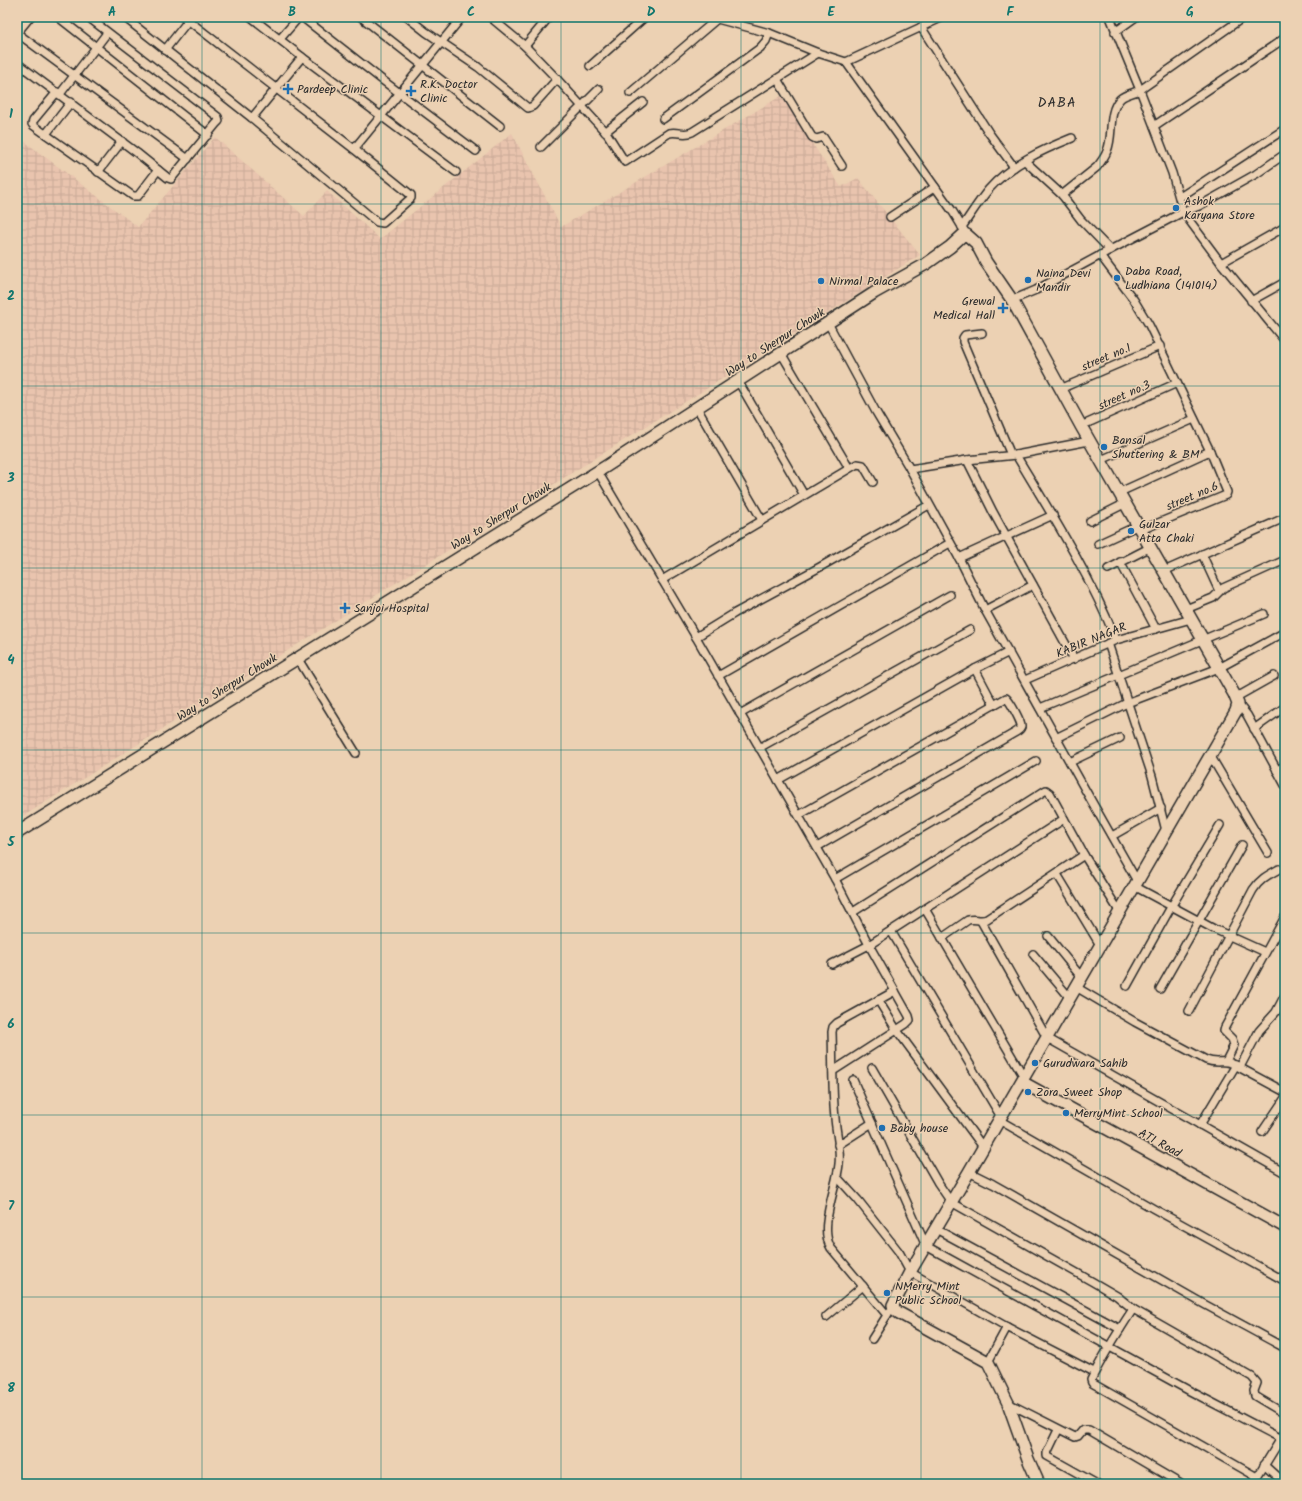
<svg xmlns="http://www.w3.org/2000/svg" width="1302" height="1501" font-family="Kalam,sans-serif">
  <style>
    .industrial { fill: url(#industrial-grid) }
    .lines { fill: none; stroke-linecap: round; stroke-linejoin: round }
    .street-casing { stroke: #2b2b2b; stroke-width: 10 }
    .secondary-casing { stroke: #2b2b2b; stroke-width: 14 }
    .street { stroke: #ecd1b3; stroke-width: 7 }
    .secondary { stroke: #ecd1b3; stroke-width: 11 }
    .grid { fill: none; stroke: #0f766e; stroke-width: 1; stroke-opacity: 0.55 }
    .poi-dot { fill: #1f6fb2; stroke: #ecd1b3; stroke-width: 1.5 }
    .labels { text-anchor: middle; stroke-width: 3; stroke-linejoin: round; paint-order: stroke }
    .poi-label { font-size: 12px; fill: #2b2b2b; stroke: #ecd1b3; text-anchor: start }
    .street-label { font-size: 12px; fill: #2b2b2b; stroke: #ecd1b3 }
    .quarter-label { font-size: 14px; letter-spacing: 1px; fill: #2b2b2b; stroke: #ecd1b3 }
    .neatline { fill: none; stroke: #0f766e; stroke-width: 1.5 }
    .grid-label { font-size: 13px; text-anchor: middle; font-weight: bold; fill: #0f766e }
  </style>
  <defs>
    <pattern id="industrial-grid" width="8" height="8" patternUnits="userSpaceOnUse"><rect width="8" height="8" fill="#e9c4ae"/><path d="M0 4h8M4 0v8" fill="none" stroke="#c8a996"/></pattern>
  </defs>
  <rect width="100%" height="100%" fill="#ecd1b3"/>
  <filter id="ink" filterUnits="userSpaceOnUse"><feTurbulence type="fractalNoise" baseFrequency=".025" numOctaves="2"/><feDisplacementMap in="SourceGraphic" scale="8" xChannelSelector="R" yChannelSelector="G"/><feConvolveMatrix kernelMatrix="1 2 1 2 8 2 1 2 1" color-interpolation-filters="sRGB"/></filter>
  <g filter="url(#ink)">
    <path class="industrial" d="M781 96 841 187 858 178 920 255 17 820V141L20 138 138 227 215 137 304 216 327 191 380 239 512 133 561 227Z"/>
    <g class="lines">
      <g class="street-casing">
        <g id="street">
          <path d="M58 17 208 135"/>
          <path d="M124 17 252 118 377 222 383 223 411 198V195L354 149 184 17"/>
          <path d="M251 17 302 57 456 172"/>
          <path d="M302 17 381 79 476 151"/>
          <path d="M361 17 500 126"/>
          <path d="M407 17 426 32 478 67 528 108 533 106 557 79"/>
          <path d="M490 17 525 46 549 17"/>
          <path d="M710 17 769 33 818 53 846 62 953 212 967 235"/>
          <path d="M1244 17 1140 90 1172 173 1183 212 1221 263 1285 341"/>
          <path d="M921 27 989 133 1014 167"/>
          <path d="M1115 32 1136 17"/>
          <path d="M17 33 188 159"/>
          <path d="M17 33 30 17"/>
          <path d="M280 39 299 17"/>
          <path d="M525 46 557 79 608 135 625 162 669 133C678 131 684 136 692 132L818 53"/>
          <path d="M165 50 191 17"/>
          <path d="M846 62 943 17"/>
          <path d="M17 63 137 153 168 178 171 179 216 124 219 121 218 117 88 17"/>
          <path d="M590 66 645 17"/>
          <path d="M777 79 812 137 816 139 823 137 842 166"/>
          <path d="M57 92 33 121 32 124 34 126 133 196H138L158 170"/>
          <path d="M630 93 717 19"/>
          <path d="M60 94 107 33"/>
          <path d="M252 118 302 57"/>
          <path d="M663 119 760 48 766 41 769 33"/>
          <path d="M1154 126 1285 38"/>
          <path d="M605 132 643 102"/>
          <path d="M46 134 71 102"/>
          <path d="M541 147 599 89"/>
          <path d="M354 149 462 17"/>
          <path d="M1025 161 1062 195 1081 220 1110 250"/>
          <path d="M98 172 122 141"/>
          <path d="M1062 195 1097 167C1101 162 1105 157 1107 151 1114 135 1107 113 1120 99 1125 94 1134 93 1140 90L1110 17"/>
          <path d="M1180 197 1285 129"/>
          <path d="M890 217 935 187"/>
          <path d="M962 227C971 214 979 201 989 189 1011 164 1042 150 1072 138"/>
          <path d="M1100 255 1134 300 1149 325 1210 451 1227 492 1226 495 1141 530"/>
          <path d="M1221 263 1285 227"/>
          <path d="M1012 300 1036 290 1110 250 1183 212 1199 206 1256 174 1285 154"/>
          <path d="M1251 301 1285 282"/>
          <path d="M828 323 876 412 910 469 959 558 985 610 1092 802 1137 881"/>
          <path d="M982 333 965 335 963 338V342L1011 455"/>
          <path d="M781 353 849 468"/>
          <path d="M738 381 804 495"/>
          <path d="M1060 389 1160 346"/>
          <path d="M697 408 762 520"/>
          <path d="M1081 426 1177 383"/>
          <path d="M1016 455C1052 515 1090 575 1116 640"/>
          <path d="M967 460 993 512 1074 659"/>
          <path d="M1101 460 1194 419"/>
          <path d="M910 469 967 460 1016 455 1089 441"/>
          <path d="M598 472 696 637 835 879 869 945 909 1016 910 1020 906 1024 833 1071"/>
          <path d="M1120 492 1210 451"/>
          <path d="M1090 521 1126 503"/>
          <path d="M1098 544 1139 525"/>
          <path d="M1202 554 1219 591"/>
          <path d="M959 558 1053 515"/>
          <path d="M1120 562 1156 629"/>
          <path d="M1108 569 1151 547"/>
          <path d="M1164 571 1282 519H1285"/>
          <path d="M662 580 857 464 863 465 873 482"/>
          <path d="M1186 609 1213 598 1223 588 1285 560"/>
          <path d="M985 610 1033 585"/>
          <path d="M696 637 735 613 820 567 929 505"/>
          <path d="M1108 643 1152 776 1166 831"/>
          <path d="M298 659 356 753"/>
          <path d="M975 669 994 705"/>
          <path d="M718 676 950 543"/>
          <path d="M1025 680 1116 640 1191 619"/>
          <path d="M1235 698 1274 676"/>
          <path d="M1238 704 1247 715 1285 785"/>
          <path d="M1040 708 1264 614"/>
          <path d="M740 714 950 595"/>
          <path d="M1254 729 1285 707"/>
          <path d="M1056 738 1127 703 1219 668 1285 632"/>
          <path d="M759 748 970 630"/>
          <path d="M1210 755 1268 853"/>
          <path d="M1070 762 1120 738"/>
          <path d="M1277 771 1285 765"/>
          <path d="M778 780 975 669 1009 652"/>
          <path d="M799 815 1006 698C1010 701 1022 723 1021 727 1020 730 1018 731 1016 732L817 847"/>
          <path d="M1112 836 1161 808"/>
          <path d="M1057 874 1100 945"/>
          <path d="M835 879 1036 761"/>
          <path d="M1134 886 1214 929 1265 952"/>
          <path d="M925 909 1024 1077"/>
          <path d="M853 912 1046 790 1050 793 1084 855 1119 911"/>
          <path d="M981 921 1047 1038 1285 1173"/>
          <path d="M891 931 1001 1117"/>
          <path d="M1048 936 1082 978"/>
          <path d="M942 938 968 920C975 918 980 922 987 919L1084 855"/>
          <path d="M1033 954 1070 998"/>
          <path d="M832 964 869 945 1064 819"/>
          <path d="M1127 986 1171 907 1220 825"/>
          <path d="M1076 987 1135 1022 1206 1060C1216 1064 1222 1060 1231 1063L1285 1092"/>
          <path d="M1160 989 1242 845"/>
          <path d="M878 1000 896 1029 983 1147"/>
          <path d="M1189 1011 1253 890C1260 879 1268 875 1279 869"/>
          <path d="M1226 1061 1234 1045 1232 1039 1224 1031 1225 1027 1285 917"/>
          <path d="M1240 1067 1259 1031 1276 1012 1285 995"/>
          <path d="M872 1068 938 1183 951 1202 1093 1282 1117 1296 1133 1309 1252 1377 1257 1383 1254 1391 1255 1396 1285 1414"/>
          <path d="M853 1080 926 1246 1190 1391 1280 1438"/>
          <path d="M999 1120 1154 1209 1285 1281"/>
          <path d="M1200 1125 1236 1065"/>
          <path d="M1262 1132 1285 1098"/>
          <path d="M838 1145 872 1123"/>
          <path d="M969 1172 993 1184 1202 1303 1285 1348"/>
          <path d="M837 1177 858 1200 899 1252 910 1272 1007 1327 1094 1372"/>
          <path d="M936 1229 1120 1329"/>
          <path d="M1133 1309C1118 1332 1103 1355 1091 1380L1092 1383 1257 1477"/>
          <path d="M887 1315 831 1248C818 1227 837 1187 839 1164 841 1149 836 1133 835 1118 832 1090 833 1061 832 1032L833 1027 837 1023 895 991"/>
          <path d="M826 1317 863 1286"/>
          <path d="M872 1339 889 1312"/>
          <path d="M988 1362 1007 1327"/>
          <path d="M1008 1403 1075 1437 1078 1436 1083 1430H1089L1181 1484"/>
          <path d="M1058 1430 1047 1453V1456L1097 1484"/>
          <path d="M1264 1465 1285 1484"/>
          <path d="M1253 1484 1285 1432"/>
        </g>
      </g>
      <g class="secondary-casing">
        <g id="secondary">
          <path d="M17 833 605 467 874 293 926 264 950 247 963 235H967L976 243 986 262 1012 300 1081 426 1234 694 1238 704 1236 711 969 1172 910 1272 893 1305 894 1309 899 1313 988 1362 1008 1403 1028 1459 1039 1484"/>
          <path d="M1022 1082 1285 1227"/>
        </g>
      </g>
      <use href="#street" class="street"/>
      <use href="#secondary" class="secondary"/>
    </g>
  </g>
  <path class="grid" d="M202 17V1484M381 17V1484M561 17V1484M741 17V1484M921 17V1484M1100 17V1484M17 204H1285M17 386H1285M17 568H1285M17 750H1285M17 933H1285M17 1115H1285M17 1297H1285"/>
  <g class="poi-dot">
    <path d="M286 83h4v4h4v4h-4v4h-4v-4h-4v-4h4z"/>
    <path d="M409 85h4v4h4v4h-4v4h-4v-4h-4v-4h4z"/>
    <circle cx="1176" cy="208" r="4"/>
    <circle cx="1117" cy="278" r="4"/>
    <circle cx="1028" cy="280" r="4"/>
    <circle cx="821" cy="281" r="4"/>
    <path d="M1001 302h4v4h4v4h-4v4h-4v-4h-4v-4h4z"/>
    <circle cx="1104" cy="447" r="4"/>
    <circle cx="1131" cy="531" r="4"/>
    <path d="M343 602h4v4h4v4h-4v4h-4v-4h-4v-4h4z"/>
    <circle cx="1035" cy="1063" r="4"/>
    <circle cx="1028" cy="1092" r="4"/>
    <circle cx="1066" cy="1113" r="4"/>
    <circle cx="882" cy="1128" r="4"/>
    <circle cx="887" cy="1293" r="4"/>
  </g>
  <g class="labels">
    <g class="poi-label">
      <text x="420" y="88">R.K. Doctor<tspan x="420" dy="14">Clinic</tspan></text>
      <text x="297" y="93">Pardeep Clinic</text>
      <text x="1184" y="205">Ashok<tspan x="1184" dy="14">Karyana Store</tspan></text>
      <text x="1125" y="275">Daba Road,<tspan x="1125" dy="14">Ludhiana (141014)</tspan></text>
      <text x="1036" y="277">Naina Devi<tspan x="1036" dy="14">Mandir</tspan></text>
      <text x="829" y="285">Nirmal Palace</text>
      <text x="995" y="305" text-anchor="end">Grewal<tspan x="995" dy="14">Medical Hall</tspan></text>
      <text x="1112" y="444">Bansal<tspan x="1112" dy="14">Shuttering &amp; BM</tspan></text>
      <text x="1139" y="528">Gulzar<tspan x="1139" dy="14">Atta Chaki</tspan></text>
      <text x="354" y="612">Sanjoi Hospital</text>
      <text x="1043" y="1067">Gurudwara Sahib</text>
      <text x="1036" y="1096">Zora Sweet Shop</text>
      <text x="1074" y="1117">MerryMint School</text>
      <text x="890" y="1132">Baby house</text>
      <text x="895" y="1290">NMerry Mint<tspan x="895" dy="14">Public School</tspan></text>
    </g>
    <g class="street-label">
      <text transform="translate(775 342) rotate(-33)" y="4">Way to Sherpur Chowk</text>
      <text transform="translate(1106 357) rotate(-23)" y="4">street no.1</text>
      <text transform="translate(1124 395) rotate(-24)" y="4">street no.3</text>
      <text transform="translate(1192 496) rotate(-23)" y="4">street no.6</text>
      <text transform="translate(501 516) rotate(-32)" y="4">Way to Sherpur Chowk</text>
      <text transform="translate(1091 640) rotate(-22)" y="4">KABIR NAGAR</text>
      <text transform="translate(227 687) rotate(-32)" y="4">Way to Sherpur Chowk</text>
      <text transform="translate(1160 1143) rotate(29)" y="4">ATI Road</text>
    </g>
    <g class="quarter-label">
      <text x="1057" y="107">DABA</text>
    </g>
  </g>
  <rect width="1302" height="1501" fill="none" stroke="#ecd1b3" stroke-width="44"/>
  <rect x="22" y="22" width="1258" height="1457" class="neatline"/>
  <g class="grid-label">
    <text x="112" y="16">A</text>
    <text x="292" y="16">B</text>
    <text x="471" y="16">C</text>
    <text x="651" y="16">D</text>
    <text x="831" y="16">E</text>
    <text x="1010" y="16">F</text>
    <text x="1190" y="16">G</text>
    <text x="11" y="118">1</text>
    <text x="11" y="300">2</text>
    <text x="11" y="482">3</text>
    <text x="11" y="664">4</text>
    <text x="11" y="846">5</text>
    <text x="11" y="1028">6</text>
    <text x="11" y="1210">7</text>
    <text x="11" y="1392">8</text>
  </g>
</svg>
